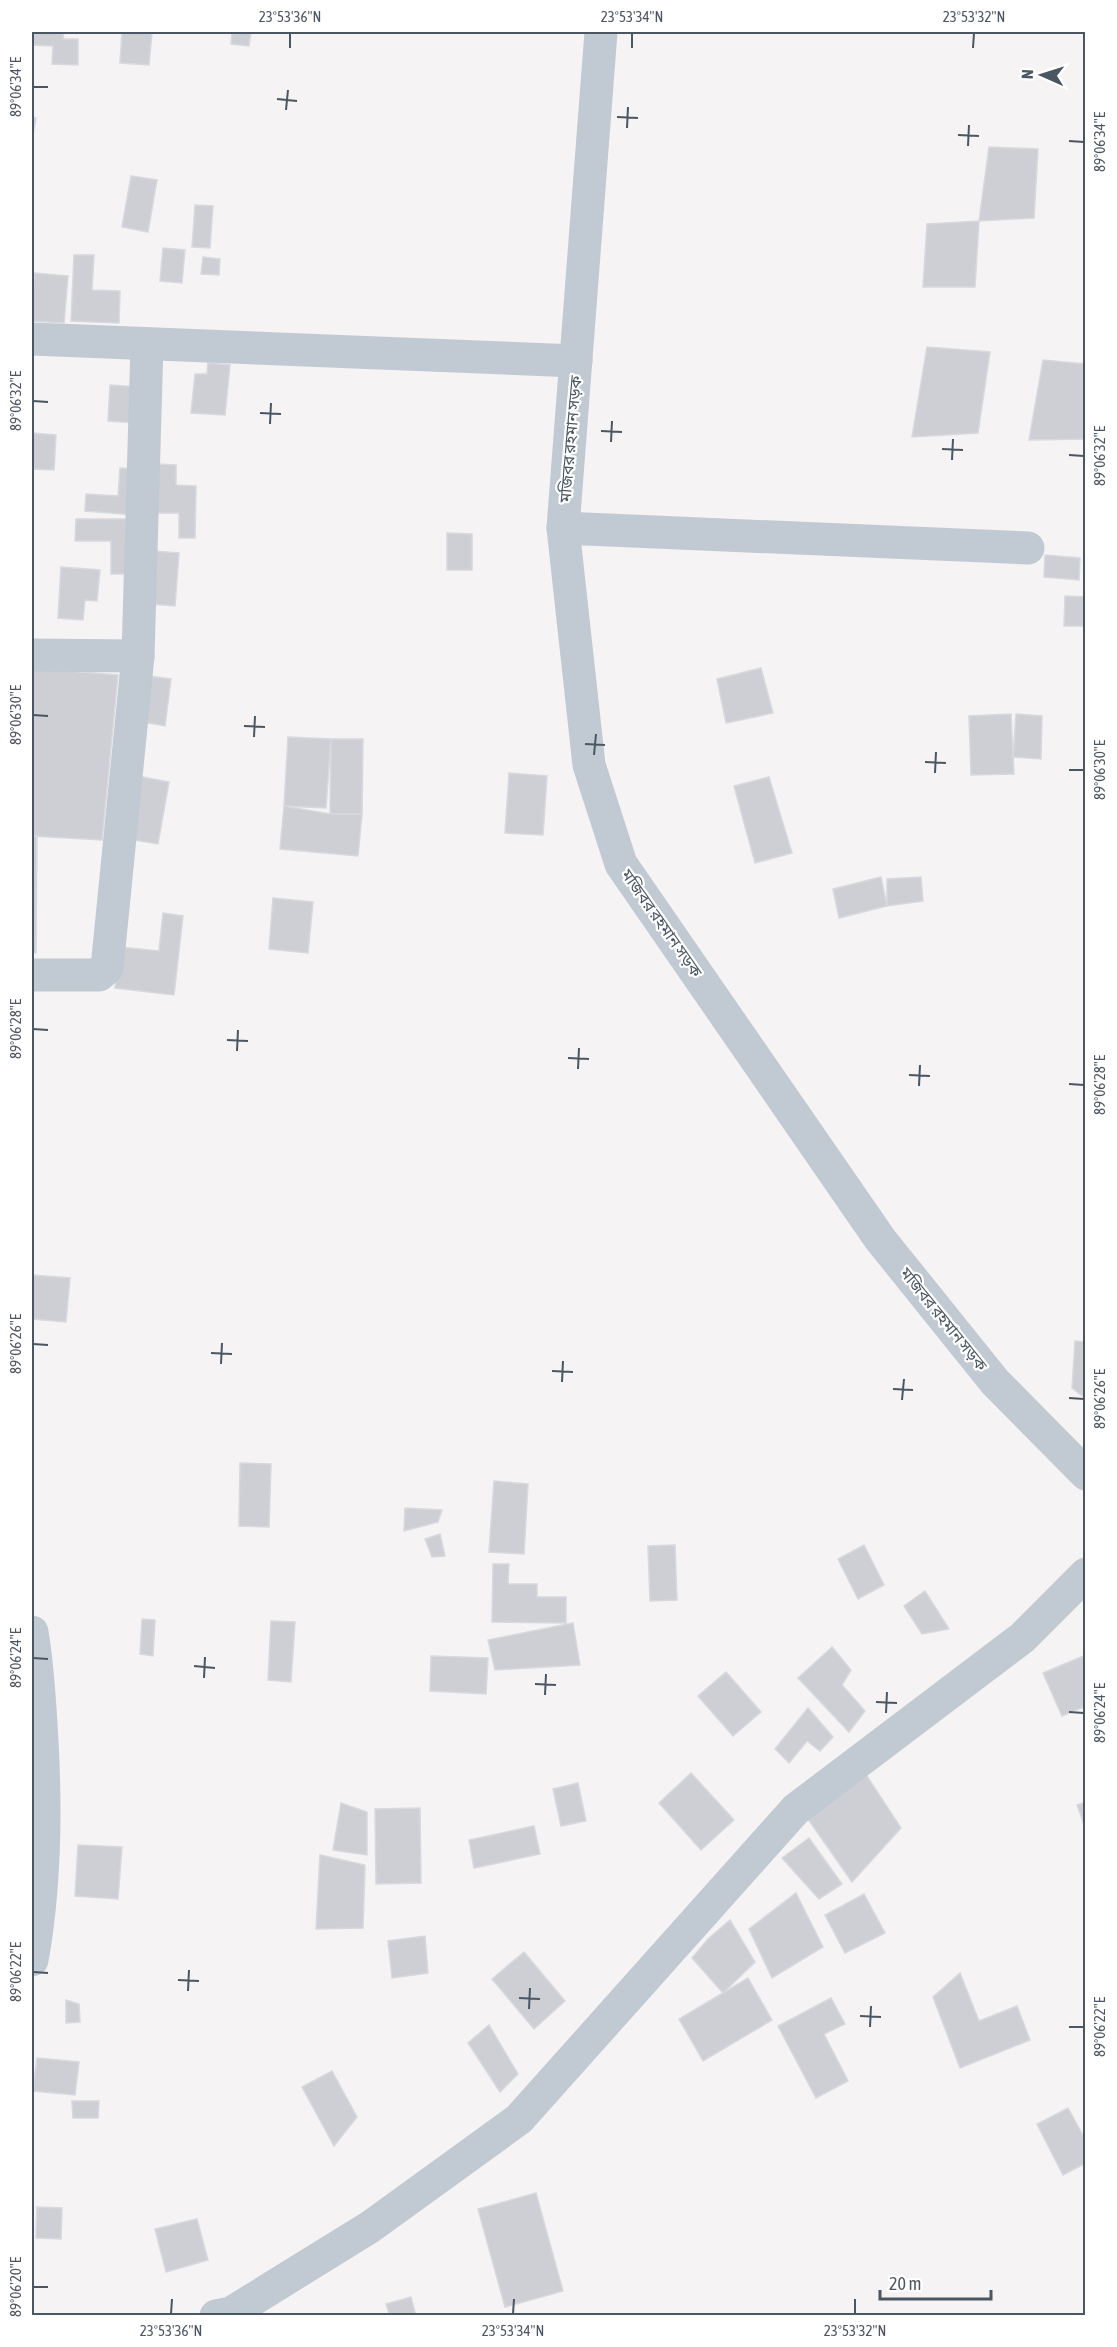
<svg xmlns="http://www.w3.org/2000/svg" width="1117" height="2347" font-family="'Asap Condensed','Noto Sans Bengali',sans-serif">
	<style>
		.building { fill: #cdcfd5; stroke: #d7d9de; stroke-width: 1.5 }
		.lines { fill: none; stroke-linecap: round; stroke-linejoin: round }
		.street { stroke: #c1cad2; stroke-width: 33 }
		.ticks { fill: none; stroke: #4a5661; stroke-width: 2 }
		.labels { text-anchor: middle; stroke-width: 4.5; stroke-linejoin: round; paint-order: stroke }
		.street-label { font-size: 16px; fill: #4a5661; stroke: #fff }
		.neatline { fill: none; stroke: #4a5661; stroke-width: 2 }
		.ticks-label { font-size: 15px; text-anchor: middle; fill: #4a5661 }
	</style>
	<rect width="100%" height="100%" fill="#f5f3f3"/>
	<!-- building -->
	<g class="building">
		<path d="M32 32H64L63 39H78V65L52 64 53 46 32 45Z"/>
		<path d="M122 32H152L149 65 120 63Z"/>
		<path d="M232 32H251L249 46 231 44Z"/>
		<path d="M32 117 36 118 32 140Z"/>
		<path d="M989 147 1038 149 1034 218 979 221Z"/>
		<path d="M131 176 157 180 148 232 122 227Z"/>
		<path d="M195 205 213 206 210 248 192 247Z"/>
		<path d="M979 221 975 287H923L927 224Z"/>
		<path d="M163 248 185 250 182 283 160 281Z"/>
		<path d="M74 255H94L92 290 120 291 119 323 71 321Z"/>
		<path d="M203 257 220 259 219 275 201 274Z"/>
		<path d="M34 273 68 276 64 323 32 321Z"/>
		<path d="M927 347 990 352 978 433 912 437Z"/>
		<path d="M1043 360 1085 364 1086 439 1029 440Z"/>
		<path d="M208 363 230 365 225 415 191 413 195 374H207Z"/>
		<path d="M110 385 139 387 137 423 108 421Z"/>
		<path d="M32 433 56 435 54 470 32 469Z"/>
		<path d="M157 464 176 465V485L196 486 195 538H179V513H155Z"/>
		<path d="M120 468 138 469 135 515 85 511 86 494 118 496Z"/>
		<path d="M76 519H136L135 574H111V541H75Z"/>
		<path d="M447 533 472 534V570H447Z"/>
		<path d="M154 551 179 553 175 606 151 604Z"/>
		<path d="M1045 555 1080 558 1079 580 1044 577Z"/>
		<path d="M61 567 100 570 97 601 85 600 83 620 58 618Z"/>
		<path d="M1065 596 1086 597V626H1064Z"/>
		<path d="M32 668 118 675 102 840 32 836Z"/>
		<path d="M761 668 773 713 726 723 717 679Z"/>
		<path d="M148 676 171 679 165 726 142 722Z"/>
		<path d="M1011 714 1014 774 971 775 969 716Z"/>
		<path d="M1016 714 1042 716 1041 759 1013 757Z"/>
		<path d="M288 737 331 739 326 808 284 806Z"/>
		<path d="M331 739H363L362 814H330Z"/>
		<path d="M509 773 547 776 543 835 505 833Z"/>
		<path d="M138 776 169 782 158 844 128 839Z"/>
		<path d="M769 777 792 853 755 863 734 786Z"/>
		<path d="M284 806 330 814H362L358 856 280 849Z"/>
		<path d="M32 836H37L36 953 32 952Z"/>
		<path d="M881 877 887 906 839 918 833 889Z"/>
		<path d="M921 877 923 901 887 906V879Z"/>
		<path d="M273 898 313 902 308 953 269 949Z"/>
		<path d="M163 913 183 916 174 995 115 988 120 947 159 951Z"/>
		<path d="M32 1275 70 1278 66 1322 32 1319Z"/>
		<path d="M1075 1341 1086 1342V1399L1072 1388Z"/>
		<path d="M240 1463 271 1464 269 1527 239 1526Z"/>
		<path d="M494 1481 528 1484 524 1554 489 1552Z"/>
		<path d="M405 1508 442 1510 438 1522 404 1531Z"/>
		<path d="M440 1534 445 1556 432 1557 425 1539Z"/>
		<path d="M675 1545 677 1600 650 1601 648 1546Z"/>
		<path d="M864 1545 884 1585 858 1599 838 1559Z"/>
		<path d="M493 1564H509L508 1584H537V1597H566V1623L492 1622Z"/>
		<path d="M925 1591 949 1629 922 1634 904 1606Z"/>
		<path d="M142 1619 155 1620 153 1656 140 1654Z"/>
		<path d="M271 1621 295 1622 291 1682 268 1680Z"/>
		<path d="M573 1623 580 1665 495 1670 488 1640Z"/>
		<path d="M832 1647 851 1670 842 1685 865 1711 849 1732 798 1678Z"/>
		<path d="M1086 1655V1706L1062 1716 1043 1673Z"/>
		<path d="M431 1656 488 1658 486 1694 430 1691Z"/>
		<path d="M726 1672 761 1712 733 1736 698 1696Z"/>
		<path d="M808 1708 833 1737 820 1751 807 1741 789 1763 775 1749Z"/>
		<path d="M863 1770 901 1828 852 1882 808 1819Z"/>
		<path d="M691 1773 734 1820 701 1850 659 1803Z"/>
		<path d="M578 1783 586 1821 561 1826 553 1789Z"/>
		<path d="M1086 1802V1830L1077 1805Z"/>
		<path d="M341 1803 367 1812V1855L333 1850Z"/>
		<path d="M420 1808 421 1883 376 1884 375 1809Z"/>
		<path d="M534 1826 540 1854 474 1868 469 1840Z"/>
		<path d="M809 1838 842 1884 819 1899 782 1858Z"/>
		<path d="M78 1845 122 1847 118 1899 75 1896Z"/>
		<path d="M320 1855 365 1865 363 1928 316 1929Z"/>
		<path d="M796 1893 823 1947 772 1978 749 1929Z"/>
		<path d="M864 1894 885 1933 845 1953 825 1915Z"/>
		<path d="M730 1920 755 1962 723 1993 692 1958 708 1939Z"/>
		<path d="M425 1936 428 1973 392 1978 388 1941Z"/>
		<path d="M524 1952 565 2001 534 2029 492 1979Z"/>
		<path d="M960 1973 979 2021 1017 2006 1030 2040 960 2068 933 1997Z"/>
		<path d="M748 1978 772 2020 703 2061 679 2019Z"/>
		<path d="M831 1998 845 2024 824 2034 848 2081 816 2098 778 2026Z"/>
		<path d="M66 2000 79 2004 80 2022 66 2023Z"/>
		<path d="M489 2025 518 2074 500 2092 468 2043Z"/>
		<path d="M37 2058 79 2062 75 2095 33 2091Z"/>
		<path d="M332 2071 357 2117 334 2146 302 2087Z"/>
		<path d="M72 2101H99L98 2118H73Z"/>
		<path d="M1068 2108 1086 2141V2163L1063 2175 1037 2124Z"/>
		<path d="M536 2193 563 2291 505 2307 478 2209Z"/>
		<path d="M37 2207 62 2208 61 2239 36 2238Z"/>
		<path d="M197 2219 208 2260 166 2272 155 2229Z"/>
		<path d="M411 2297 416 2316H390L386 2304Z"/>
	</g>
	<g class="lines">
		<!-- street -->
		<g class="street">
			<path d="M601 32 563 528 589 765 621 864 880 1239 995 1382 1086 1474"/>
			<path d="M32 339 576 361"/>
			<path d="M563 528 1028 548"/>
			<path d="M32 655 138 656"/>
			<path d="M32 975H99L107 968 138 656 147 344"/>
			<path d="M32 1632C38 1668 40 1704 42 1741 46 1814 45 1888 32 1960"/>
			<path d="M216 2316 231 2313 370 2227 519 2119 796 1809 1022 1638 1086 1574"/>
		</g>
	</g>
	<!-- ticks -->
	<path class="ticks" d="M290 48V33M632 48V33M973 48 974 33M33 87H48M277 99 297 101M286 110 288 90M617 117 638 118M627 128 628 107M958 135 979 136M1069 141 1084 142M968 146 969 125M33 401 48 402M260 413 281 414M270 424 271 403M601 431 622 432M611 442 612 421M942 449 963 450M1069 455 1084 456M952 460 953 439M33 715 48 716M244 726 265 727M254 737 255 716M585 744 605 745M594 755 596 734M925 762 946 763M1069 770H1084M935 773 936 752M33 1029 48 1030M227 1040 248 1041M237 1051 238 1030M568 1058 589 1059M578 1069 579 1048M909 1075 930 1076M1069 1084 1084 1085M919 1086 920 1065M33 1344 48 1345M211 1353 232 1354M221 1364 222 1343M552 1371 573 1372M562 1382 563 1361M893 1389 913 1390M1069 1398 1084 1399M902 1400 904 1379M33 1658 48 1659M194 1666 215 1668M204 1678 205 1657M535 1684 556 1685M545 1695 546 1674M876 1702 897 1703M1069 1712 1084 1713M886 1713 887 1692M33 1972 48 1973M178 1980 199 1981M188 1991 189 1970M519 1998 540 1999M529 2009 530 1988M860 2016 881 2017M870 2027 871 2006M1069 2027H1084M33 2287H48M171 2314 172 2299M513 2314 514 2299M855 2314V2299"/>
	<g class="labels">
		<!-- street labels -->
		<g class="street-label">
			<text transform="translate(570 439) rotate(-85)" y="6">মজিবর রহমান সড়ক</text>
			<text transform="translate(662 923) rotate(55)" y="6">মজিবর রহমান সড়ক</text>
			<text transform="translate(944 1319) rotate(51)" y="6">মজিবর রহমান সড়ক</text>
		</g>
	</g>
	<!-- border -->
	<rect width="1117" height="2347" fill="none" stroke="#ffffff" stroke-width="66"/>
	<!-- north arrow -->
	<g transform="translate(1042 75) rotate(273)" stroke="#ffffff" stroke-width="4.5" paint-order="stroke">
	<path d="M0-4.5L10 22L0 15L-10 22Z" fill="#4a5661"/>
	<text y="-9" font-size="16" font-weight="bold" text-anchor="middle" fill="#4a5661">N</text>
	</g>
	<!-- scale -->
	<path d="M880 2290v9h111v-9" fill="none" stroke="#4a5661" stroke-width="3"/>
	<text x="889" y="2290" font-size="18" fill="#4a5661" stroke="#ffffff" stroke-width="4.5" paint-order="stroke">20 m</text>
	<rect x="33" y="33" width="1051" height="2281" class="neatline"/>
	<g class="ticks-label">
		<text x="290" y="22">23°53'36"N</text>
		<text x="632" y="22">23°53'34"N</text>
		<text x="974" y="22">23°53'32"N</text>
		<text transform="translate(16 87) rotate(-90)" y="5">89°06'34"E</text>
		<text transform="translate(1100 142) rotate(-90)" y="5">89°06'34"E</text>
		<text transform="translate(16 401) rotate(-90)" y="5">89°06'32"E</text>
		<text transform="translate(1100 456) rotate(-90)" y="5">89°06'32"E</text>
		<text transform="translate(16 715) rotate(-90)" y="5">89°06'30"E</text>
		<text transform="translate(1100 770) rotate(-90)" y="5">89°06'30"E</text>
		<text transform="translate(16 1029) rotate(-90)" y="5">89°06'28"E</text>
		<text transform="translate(1100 1085) rotate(-90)" y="5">89°06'28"E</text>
		<text transform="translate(16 1344) rotate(-90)" y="5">89°06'26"E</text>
		<text transform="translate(1100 1399) rotate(-90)" y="5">89°06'26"E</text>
		<text transform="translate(16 1658) rotate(-90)" y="5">89°06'24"E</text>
		<text transform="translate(1100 1713) rotate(-90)" y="5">89°06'24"E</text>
		<text transform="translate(16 1972) rotate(-90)" y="5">89°06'22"E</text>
		<text transform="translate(1100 2027) rotate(-90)" y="5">89°06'22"E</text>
		<text transform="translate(16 2287) rotate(-90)" y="5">89°06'20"E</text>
		<text x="171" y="2336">23°53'36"N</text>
		<text x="513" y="2336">23°53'34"N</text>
		<text x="855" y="2336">23°53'32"N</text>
	</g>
</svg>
